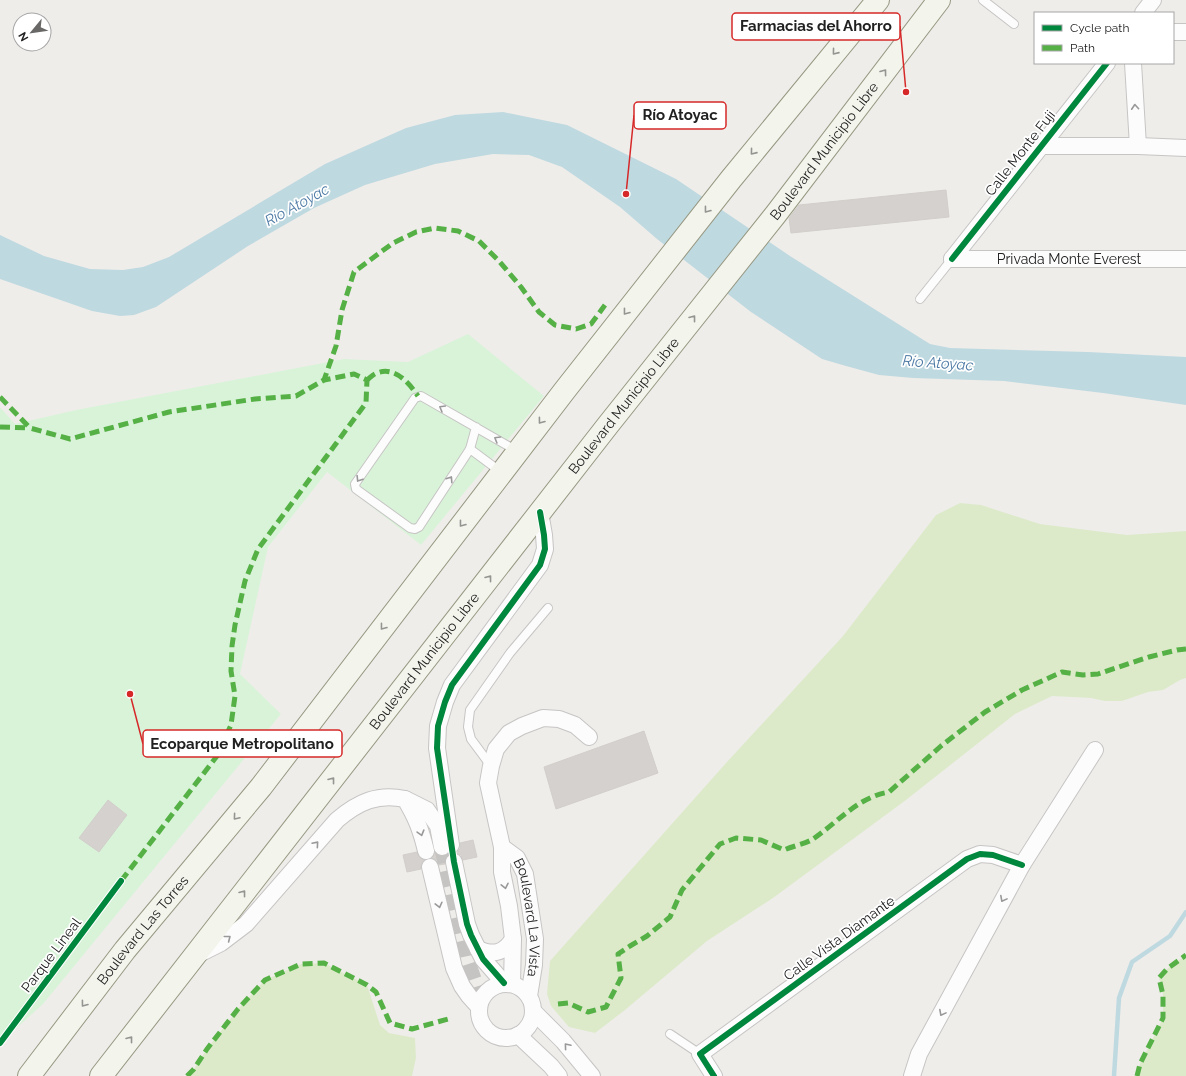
<svg xmlns="http://www.w3.org/2000/svg" width="1186" height="1076" font-family="Raleway,sans-serif">
	<style>
		.grass { fill: #dceaca }
		.park { fill: #d9f3d9 }
		.water { fill: #bfd9e0 }
		.lines { fill: none; stroke-linecap: round; stroke-linejoin: round }
		.stream { stroke: #bfd9e0; stroke-width: 4.5 }
		.building { fill: #d4d1ce; stroke: #d2cfcb }
		.street-tunnel { stroke: #c6c4c2; stroke-width: 16; stroke-dasharray: 16 8; stroke-linecap: butt }
		.lane-casing { stroke: #c6c5c4; stroke-width: 10 }
		.street-casing { stroke: #c6c5c4; stroke-width: 18 }
		.secondary-casing { stroke: #979882; stroke-width: 24 }
		.lane { stroke: #fdfcfc; stroke-width: 8 }
		.street { stroke: #fdfcfc; stroke-width: 16 }
		.secondary { stroke: #f3f4ec; stroke-width: 22 }
		.quiet { stroke: #55b145; stroke-width: 5; stroke-dasharray: 10 5; stroke-linecap: butt }
		.cycleway-casing { stroke: #fff; stroke-width: 8 }
		.cycleway { stroke: #00873e; stroke-width: 6 }
		.oneway { stroke: #949591 }
		.oneway2 { stroke: #9a9999 }
		.labels { text-anchor: middle; stroke-width: 3.5; stroke-linejoin: round; paint-order: stroke }
		.street-label { font-size: 14px; fill: #212121; stroke: #fff }
		.water-label { font-size: 15px; font-style: italic; fill: #4d7aa5; stroke: #fff }
		.leader { fill: none; stroke: #d62828; stroke-width: 1.5 }
		.callout-dot { fill: #d62828; stroke: #fff; stroke-width: 1.5 }
		.callout { fill: #fff; stroke: #d62828; stroke-width: 1.5 }
		.callout-label { font-size: 15px; text-anchor: middle; font-weight: bold; fill: #212121 }
	</style>
	<rect width="100%" height="100%" fill="#efedea"/>
	<!-- grass -->
	<g class="grass">
		<path d="M960 503 981 505 1040 524 1127 535 1186 531V678L1180 680 1163 690 1148 692 1122 701H1105L1091 698 1052 696 1015 714 906 800 773 898 707 941 625 1010 595 1033 569 1027 551 1006 547 994 550 961 726 763 843 636 936 515Z"/>
		<path d="M1186 955V1076H1137L1140 1064 1163 1018V995L1159 978 1167 969Z"/>
		<path d="M324 963 367 985 380 1025 389 1033 415 1038 416 1058 412 1076H187L194 1069 207 1049 238 1009 265 980 301 964Z"/>
	</g>
	<!-- park -->
	<path class="park" d="M468 334 544 396 421 545 327 472 268 547 240 674 281 714 43 1004 0 1043V407L15 424 76 410 344 359 408 362Z"/>
	<!-- water -->
	<path class="water" d="M503 112 567 125 676 179 790 256 930 344 950 348 1088 352 1186 357V405L1103 393 1004 381 913 378 879 375 846 366 822 359 751 312 657 239 620 207 562 167 529 155 493 154 435 164 365 185 314 208 248 246 156 307 134 315 120 316 92 311 0 279V235L44 256 90 269 123 270 143 267 169 257 325 164 406 128 455 115Z"/>
	<g class="lines">
		<!-- stream -->
		<path class="stream" d="M1114 1076 1119 998 1132 962 1170 936 1186 912"/>
	</g>
	<!-- building -->
	<g class="building">
		<path d="M946 190 949 217 791 233 789 218 799 205Z"/>
		<path d="M644 731 658 773 556 809 544 767Z"/>
		<path d="M108 800 127 815 99 852 79 838Z"/>
		<path d="M473 840 477 857 463 860 461 855 456 853 460 849V843Z"/>
		<path d="M417 852 419 857 424 860 421 864V869L407 872 403 855Z"/>
		<path d="M435 853 439 856H443L449 854 445 859V864L439 865 437 860 432 858Z"/>
	</g>
	<g class="lines">
		<!-- street-tunnel -->
		<path class="street-tunnel" d="M442 847 467 960 481 1001"/>
		<!-- lane casing -->
		<g class="lane-casing">
			<g id="lane">
				<path d="M983 0 1014 24"/>
				<path d="M920 299 952 259"/>
				<path d="M476 427 470 449 419 527 415 529 410 528 356 489 355 484 415 398 421 396 517 451"/>
				<path d="M470 449 501 472"/>
				<path d="M491 766 471 739 468 727 470 710 510 653 548 608"/>
				<path d="M670 1034 700 1054"/>
			</g>
		</g>
		<!-- street casing -->
		<g class="street-casing">
			<g id="street">
				<path d="M1143 13 1153 0"/>
				<path d="M1173 32H1186"/>
				<path d="M1133 63 1138 146"/>
				<path d="M1040 146H1138L1186 148"/>
				<path d="M952 259 1107 63"/>
				<path id="s1" d="M952 259H1186"/>
				<path d="M405 799 427 810 438 826 442 847"/>
				<path d="M451 845 437 748 438 726 445 702 452 685 540 565 545 549 544 535 540 512"/>
				<path id="s2" d="M502 847 517 858 525 874 535 939 534 965 529 996"/>
				<path d="M454 862 467 924 471 935 483 959 504 983"/>
				<path d="M430 867 454 968 462 986 469 996 478 1006"/>
				<path d="M478 949C494 956 504 953 513 939"/>
				<path d="M197 955 221 943 246 924 337 820C358 802 378 793 405 799 416 817 421 830 426 851"/>
				<circle cx="506" cy="1011" r="27"/>
				<path d="M512 984 513 939 509 906 502 872V847L488 783 491 766 496 749 509 733 522 726 543 718 559 719 575 725 589 737"/>
				<path d="M533 1011 563 1041 592 1076"/>
				<path d="M518 1035 551 1066 559 1076"/>
				<path d="M714 1076 700 1054 967 859 980 854 993 855 1022 865"/>
				<path d="M912 1076 919 1054 1022 865 1095 750"/>
			</g>
		</g>
		<!-- secondary casing -->
		<g class="secondary-casing">
			<g id="secondary">
				<path id="s3" d="M29 1076 125 950 261 787 565 390 731 179 878 0"/>
				<path id="s4" d="M101 1076 608 425 776 214 939 0"/>
			</g>
		</g>
		<!-- lane -->
		<use href="#lane" class="lane"/>
		<!-- street -->
		<use href="#street" class="street"/>
		<!-- secondary -->
		<use href="#secondary" class="secondary"/>
		<!-- quiet -->
		<g class="quiet">
			<path d="M367 380C370 378 373 374 377 373 395 366 409 383 418 396"/>
			<path d="M0 397 30 428 70 439 169 412 255 399 296 396 324 380 336 346 342 310 354 272 393 243 416 232 435 228 458 231 479 241 499 261 521 287 539 312 555 325 576 329 591 324 605 305"/>
			<path d="M0 427 30 428"/>
			<path d="M121 881 217 756 231 725 235 696 231 671 232 646 235 625 245 581 258 549 366 403 367 380 354 374 324 380"/>
			<path d="M558 1004 568 1003 588 1012 606 1007 621 978 618 954 630 946 647 936 670 917 682 890 720 844 736 838 761 840 784 850C793 846 805 844 813 839 838 822 858 797 889 792L941 746 985 712 1022 690 1062 672 1083 675 1098 674 1149 657 1177 650 1186 649"/>
			<path d="M187 1076 194 1069 207 1049 238 1009 265 980 301 964 324 963 367 985 376 992 390 1023 412 1029 448 1019"/>
			<path d="M1137 1076 1140 1064 1163 1018V995L1159 978 1167 969 1186 955"/>
		</g>
		<!-- cycleway casing -->
		<g class="cycleway-casing">
			<g id="cycleway">
				<path d="M952 259 1107 63"/>
				<path d="M504 983 483 959 471 935 467 924 454 862 437 748 438 726 445 702 452 685 540 565 545 549 544 535 540 512"/>
				<path d="M0 1043 121 881"/>
				<path d="M714 1076 700 1054 967 859 980 854 993 855 1022 865"/>
			</g>
		</g>
		<!-- cycleway -->
		<use href="#cycleway" class="cycleway"/>
	</g>
	<!-- one-way arrows -->
	<defs><path id="oneway-chevron" d="M-2-3.5L2.5 0L-2 3.5" fill="none" stroke-width="1.6" stroke-linecap="round" stroke-linejoin="round"/></defs>
	<g class="oneway">
		<use href="#oneway-chevron" transform="translate(835 52) rotate(129)"/>
		<use href="#oneway-chevron" transform="translate(884 72) rotate(-53)"/>
		<use href="#oneway-chevron" transform="translate(753 152) rotate(129)"/>
		<use href="#oneway-chevron" transform="translate(707 210) rotate(128)"/>
		<use href="#oneway-chevron" transform="translate(626 312) rotate(128)"/>
		<use href="#oneway-chevron" transform="translate(693 318) rotate(-52)"/>
		<use href="#oneway-chevron" transform="translate(541 421) rotate(127)"/>
		<use href="#oneway-chevron" transform="translate(462 524) rotate(128)"/>
		<use href="#oneway-chevron" transform="translate(489 578) rotate(-52)"/>
		<use href="#oneway-chevron" transform="translate(383 627) rotate(128)"/>
		<use href="#oneway-chevron" transform="translate(332 780) rotate(-52)"/>
		<use href="#oneway-chevron" transform="translate(236 817) rotate(130)"/>
		<use href="#oneway-chevron" transform="translate(243 893) rotate(-52)"/>
		<use href="#oneway-chevron" transform="translate(84 1004) rotate(127)"/>
		<use href="#oneway-chevron" transform="translate(130 1039) rotate(-52)"/>
	</g>
	<g class="oneway2">
		<use href="#oneway-chevron" transform="translate(1135 107) rotate(-94)"/>
		<use href="#oneway-chevron" transform="translate(442 408) rotate(-150)"/>
		<use href="#oneway-chevron" transform="translate(497 439) rotate(-149)"/>
		<use href="#oneway-chevron" transform="translate(359 479) rotate(122)"/>
		<use href="#oneway-chevron" transform="translate(450 479) rotate(-57)"/>
		<use href="#oneway-chevron" transform="translate(421 833) rotate(74)"/>
		<use href="#oneway-chevron" transform="translate(316 844) rotate(-49)"/>
		<use href="#oneway-chevron" transform="translate(505 886) rotate(78)"/>
		<use href="#oneway-chevron" transform="translate(1003 899) rotate(118)"/>
		<use href="#oneway-chevron" transform="translate(439 905) rotate(76)"/>
		<use href="#oneway-chevron" transform="translate(228 938) rotate(-38)"/>
		<use href="#oneway-chevron" transform="translate(942 1013) rotate(118)"/>
		<use href="#oneway-chevron" transform="translate(567 1046) rotate(-130)"/>
	</g>
	<g class="labels">
		<!-- street labels -->
		<g class="street-label">
			<text dy="5" stroke="none"><textPath href="#s4" startOffset="1174">Boulevard Municipio Libre</textPath></text>
			<text transform="translate(1020 153) rotate(-52)" y="5">Calle Monte Fuji</text>
			<text dy="5" stroke="none"><textPath href="#s1" startOffset="117">Privada Monte Everest</textPath></text>
			<text dy="5" stroke="none"><textPath href="#s4" startOffset="850">Boulevard Municipio Libre</textPath></text>
			<text dy="5" stroke="none"><textPath href="#s4" startOffset="526">Boulevard Municipio Libre</textPath></text>
			<text dy="5" stroke="none"><textPath href="#s2" startOffset="80">Boulevard La Vista</textPath></text>
			<text dy="5" stroke="none"><textPath href="#s3" startOffset="185">Boulevard Las Torres</textPath></text>
			<text transform="translate(839 938) rotate(-36)" y="5">Calle Vista Diamante</text>
			<text transform="translate(51 955) rotate(-53)" y="5">Parque Lineal</text>
		</g>
		<!-- water labels -->
		<g class="water-label">
			<text transform="translate(297 205) rotate(-29)" y="5">Río Atoyac</text>
			<text transform="translate(938 363) rotate(4)" y="5">Río Atoyac</text>
		</g>
	</g>
	<!-- callouts -->
	<path class="leader" d="M906 92L900 26M626 194L634 115M130 694L143 744"/>
	<g class="callout-dot">
		<circle cx="906" cy="92" r="4"/>
		<circle cx="626" cy="194" r="4"/>
		<circle cx="130" cy="694" r="4"/>
	</g>
	<g class="callout">
		<rect x="732" y="13" width="168" height="27" rx="4"/>
		<rect x="634" y="102" width="92" height="27" rx="4"/>
		<rect x="143" y="730" width="199" height="27" rx="4"/>
	</g>
	<g class="callout-label">
		<text x="816" y="31">Farmacias del Ahorro</text>
		<text x="680" y="120">Río Atoyac</text>
		<text x="242" y="749">Ecoparque Metropolitano</text>
	</g>
	<!-- legend -->
	<rect x="1034" y="12" width="140" height="52" fill="#ffffff" stroke="#a6a6a6"/>
	<rect x="1042" y="25" width="20" height="6" fill="#00873e" stroke="#a6a6a6"/>
	<text x="1070" y="32" font-size="12" fill="#212121">Cycle path</text>
	<rect x="1042" y="45" width="20" height="6" fill="#55b145" stroke="#a6a6a6"/>
	<text x="1070" y="52" font-size="12" fill="#212121">Path</text>
	<!-- north arrow -->
	<g transform="translate(32 32) rotate(241)"><circle r="19" fill="#ffffff" stroke="#a6a6a6"/>
	<path d="M0-3L7 15L0 10L-7 15Z" fill="#696867"/>
	<text y="-6" font-size="11" font-weight="bold" text-anchor="middle" fill="#212121">N</text>
	</g>
</svg>
